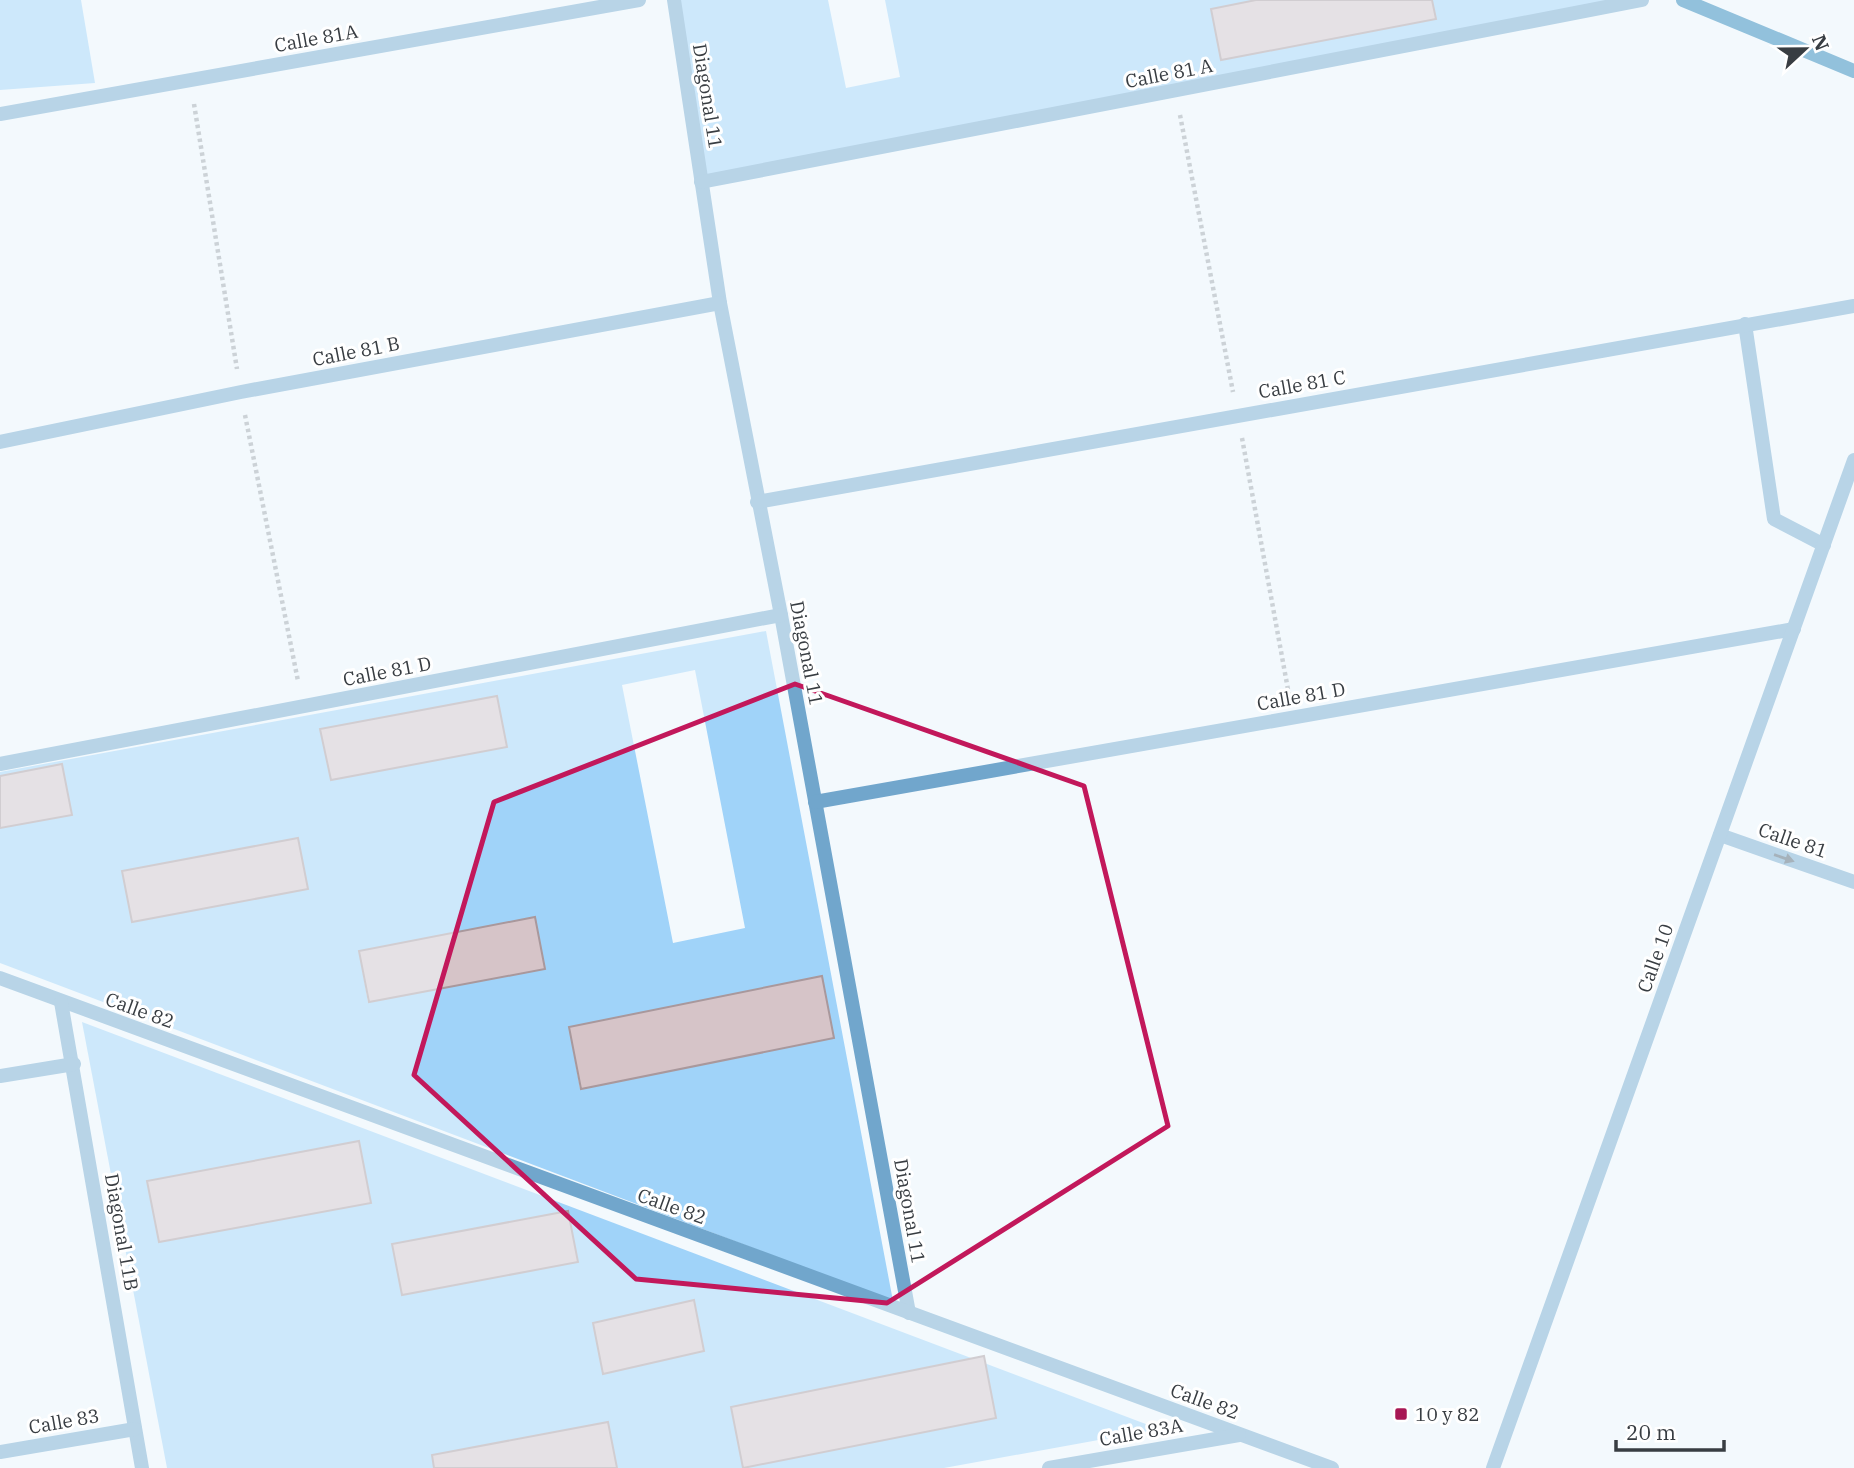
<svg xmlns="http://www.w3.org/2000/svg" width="1854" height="1468" font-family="'IBM Plex Serif',serif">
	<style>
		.green { fill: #a0d3f9; fill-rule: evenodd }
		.building { fill: #d6c4c8; stroke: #a9989c; stroke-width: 2 }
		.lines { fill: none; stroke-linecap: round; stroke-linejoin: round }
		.path { stroke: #9ea3a8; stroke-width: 4.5; stroke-dasharray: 3.5 3.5; stroke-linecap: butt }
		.lane { stroke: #71a6cc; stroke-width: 14 }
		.street { stroke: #71a6cc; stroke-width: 14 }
		.secondary { stroke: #1d7cb3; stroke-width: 14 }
		.oneway { fill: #495c6b }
		.marked { fill: none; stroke: #c2185b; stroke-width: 5; stroke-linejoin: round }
		.poi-dot { fill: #a71754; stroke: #fff; stroke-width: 2.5 }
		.labels { text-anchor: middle; stroke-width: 6; stroke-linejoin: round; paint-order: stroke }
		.street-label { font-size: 19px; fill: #383d42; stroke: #fff }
		.poi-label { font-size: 19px; fill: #383d42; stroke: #fff; text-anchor: start }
	</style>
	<rect width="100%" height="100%" fill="#f3f9fd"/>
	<!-- green -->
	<g class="green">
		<path d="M0 0H81L95 83 0 90Z"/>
		<path d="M674 0H828L846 88 900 77 885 0H1256L1211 9 1221 60 1435 19 1432 0H1642L701 182Z"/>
		<path d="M766 631 893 1301 0 963V828L72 815 62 764 0 776V772ZM695 670 745 928 673 943 622 685ZM497 696 506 747 331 780 321 729ZM298 838 307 889 132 922 123 871ZM534 918 545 969 368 1002 359 951ZM822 976 833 1038 580 1088 569 1027Z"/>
		<path d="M82 1022 1159 1429 944 1468H167Z"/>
	</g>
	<!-- building -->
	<g class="building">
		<path d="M1256 0H1432L1436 19 1221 60 1211 9Z"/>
		<path d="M497 696 507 747 331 780 320 729Z"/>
		<path d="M62 764 72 815 0 828V776Z"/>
		<path d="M298 838 308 889 132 922 122 871Z"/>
		<path d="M535 917 545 969 369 1002 359 951Z"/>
		<path d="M822 976 834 1038 581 1089 569 1027Z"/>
		<path d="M359 1141 371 1203 159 1242 147 1181Z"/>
		<path d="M568 1211 578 1262 402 1295 392 1244Z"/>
		<path d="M694 1300 704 1351 603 1374 593 1323Z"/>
		<path d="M984 1356 996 1418 743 1468 731 1407Z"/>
		<path d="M608 1422 617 1468H434L432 1455Z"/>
	</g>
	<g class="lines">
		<!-- path -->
		<g class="path">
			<path d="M194 104 237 369"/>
			<path d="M1180 115 1233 392"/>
			<path d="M245 415 298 681"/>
			<path d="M1242 438 1289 695"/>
		</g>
		<!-- lane -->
		<path class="lane" d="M1745 324 1774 519 1824 545"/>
		<!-- street -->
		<g class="street">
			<path d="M674 0 720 303 781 615 909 1313"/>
			<path d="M0 114 639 0"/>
			<path d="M701 182 1642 0"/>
			<path d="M0 442 241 392 720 303"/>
			<path d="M757 502 1854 306"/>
			<path d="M0 764 781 615"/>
			<path d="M815 802 1794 629"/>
			<path d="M1720 835 1854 882"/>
			<path d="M0 978 1332 1468"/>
			<path d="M61 1002 142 1468"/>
			<path d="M0 1076 74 1064"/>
			<path d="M0 1452 135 1429"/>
			<path d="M1049 1468 1239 1435"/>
			<path d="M1493 1468 1854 460"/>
		</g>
		<!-- secondary -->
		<path class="secondary" d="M1683 0 1854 71"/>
	</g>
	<!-- one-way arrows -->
	<defs><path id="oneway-solid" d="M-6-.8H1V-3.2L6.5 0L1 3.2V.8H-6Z" transform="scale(1.75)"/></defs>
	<use class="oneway" href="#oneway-solid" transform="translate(1784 858) rotate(19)"/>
	<!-- marked area -->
	<path d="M0 0H1854V1468H0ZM795 684 1084 786 1168 1126 887 1303 636 1279 414 1075 494 802Z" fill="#f3f9fd" fill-opacity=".55" fill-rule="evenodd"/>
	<path class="marked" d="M795 684 1084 786 1168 1126 887 1303 636 1279 414 1075 494 802Z"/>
	<!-- markers -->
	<rect class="poi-dot" x="1394" y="1407" width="14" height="14" rx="3.5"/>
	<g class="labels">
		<!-- street labels -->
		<g class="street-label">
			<text transform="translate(316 38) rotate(-10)" y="7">Calle 81A</text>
			<text transform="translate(1169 73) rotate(-11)" y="7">Calle 81 A</text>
			<text transform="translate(708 96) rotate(81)" y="7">Diagonal 11</text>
			<text transform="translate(356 351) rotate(-11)" y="7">Calle 81 B</text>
			<text transform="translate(1302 384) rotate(-10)" y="7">Calle 81 C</text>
			<text transform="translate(807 653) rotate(79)" y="7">Diagonal 11</text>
			<text transform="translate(387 671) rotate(-11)" y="7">Calle 81 D</text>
			<text transform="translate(1301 696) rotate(-10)" y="7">Calle 81 D</text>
			<text transform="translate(1793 840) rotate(19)" y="7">Calle 81</text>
			<text transform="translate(1655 958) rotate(-70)" y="7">Calle 10</text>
			<text transform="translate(140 1010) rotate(20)" y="7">Calle 82</text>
			<text transform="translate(672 1206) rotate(20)" y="7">Calle 82</text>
			<text transform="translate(910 1211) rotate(80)" y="7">Diagonal 11</text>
			<text transform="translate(122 1232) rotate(80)" y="7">Diagonal 11B</text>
			<text transform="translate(1205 1401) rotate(20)" y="7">Calle 82</text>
			<text transform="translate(64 1421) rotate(-10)" y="7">Calle 83</text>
			<text transform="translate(1141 1432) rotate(-10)" y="7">Calle 83A</text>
		</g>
		<!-- poi labels -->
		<g class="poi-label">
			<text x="1415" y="1421">10 y 82</text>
		</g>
	</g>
	<!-- north arrow -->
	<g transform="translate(1805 49) rotate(68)" stroke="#ffffff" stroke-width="5" paint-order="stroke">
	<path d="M0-5L12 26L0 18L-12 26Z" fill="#383d42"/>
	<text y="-10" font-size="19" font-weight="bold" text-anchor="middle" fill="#383d42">N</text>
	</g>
	<!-- scale -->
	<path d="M1616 1440v10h108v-10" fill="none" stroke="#383d42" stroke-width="3.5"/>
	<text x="1626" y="1440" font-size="21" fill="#383d42" stroke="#ffffff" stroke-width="5" paint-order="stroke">20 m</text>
</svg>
